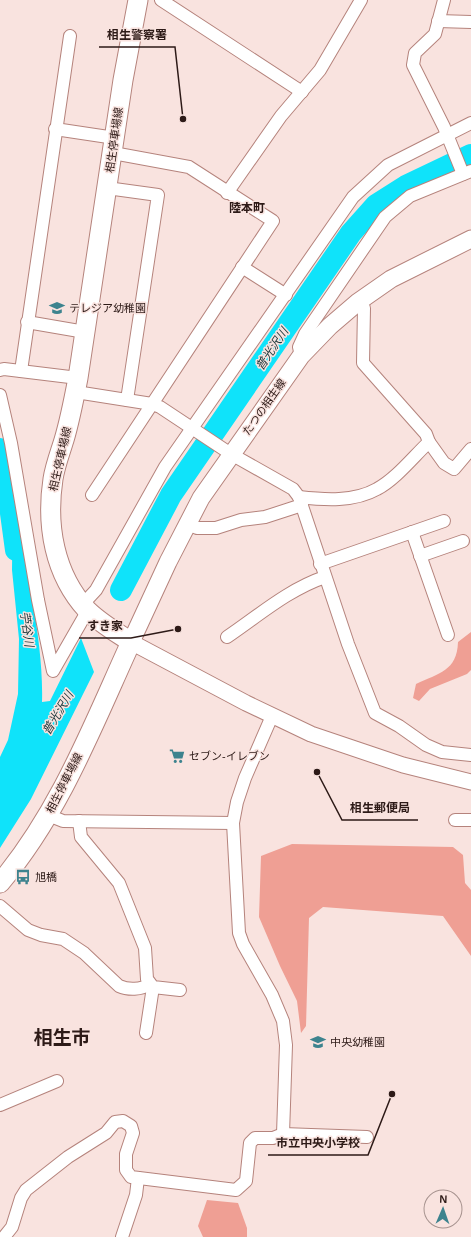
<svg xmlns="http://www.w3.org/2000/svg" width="471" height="1237" font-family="Arial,'Noto Sans JP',sans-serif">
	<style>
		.green { fill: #ef9f94 }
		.water { fill: #0fe3fa }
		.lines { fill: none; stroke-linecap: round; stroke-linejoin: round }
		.river { stroke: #0fe3fa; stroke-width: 22 }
		.minor-casing { stroke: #b5837c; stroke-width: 14 }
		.tertiary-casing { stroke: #b5837c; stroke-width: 17 }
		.secondary-casing { stroke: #b5837c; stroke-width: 19 }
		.primary-casing { stroke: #b5837c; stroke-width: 21 }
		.minor { stroke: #fff; stroke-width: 12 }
		.tertiary { stroke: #fff; stroke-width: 15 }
		.secondary { stroke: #fff; stroke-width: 17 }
		.primary { stroke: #fff; stroke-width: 19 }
		.labels { text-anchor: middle; stroke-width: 3; stroke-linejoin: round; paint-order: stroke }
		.street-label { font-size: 11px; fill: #2d1a17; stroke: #f9e3df }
		.poi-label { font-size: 11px; fill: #2d1a17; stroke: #f9e3df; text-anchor: start }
		.neighbourhood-label { font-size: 12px; font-weight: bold; fill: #2d1a17; stroke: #f9e3df }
		.water-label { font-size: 12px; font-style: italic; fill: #1c383c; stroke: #f9e3df }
		.town-label { font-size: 19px; font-weight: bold; fill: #2d1a17; stroke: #f9e3df }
		.leader { fill: none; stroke: #2d1a17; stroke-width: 1.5 }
		.callout-dot { fill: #2d1a17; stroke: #f9e3df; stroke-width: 1.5 }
		.callout-label { font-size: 12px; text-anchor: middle; font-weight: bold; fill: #2d1a17; stroke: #f9e3df; stroke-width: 3; stroke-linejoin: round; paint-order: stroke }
	</style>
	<rect width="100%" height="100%" fill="#f9e3df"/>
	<!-- green -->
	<g class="green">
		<path d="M471 632V670L467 674 430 689 419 701 413 698 416 684C439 673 457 671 458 642Z"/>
		<path d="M292 844 453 847 463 855 465 883 471 890V956L443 916 323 907 309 918 306 1026 301 1033 297 1001 280 966 259 917 261 856Z"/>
		<path d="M207 1200 238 1203 247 1228V1237H203L198 1226Z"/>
	</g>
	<!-- water -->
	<path class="water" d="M13 493C21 529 27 565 33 602 38 635 43 668 42 702L50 701 81 638 94 672 31 799 0 848V757L8 740 18 694 19 639 12 570Z"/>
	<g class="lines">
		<!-- river -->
		<g class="river">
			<path d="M0 449 5 469 16 550"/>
			<path d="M121 590 171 495 351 233 376 205 406 186 471 155"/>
		</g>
		<!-- minor casing -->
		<g class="minor-casing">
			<g id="minor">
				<path d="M161 0 302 92"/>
				<path d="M444 0 435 34 415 53 413 65 444 127 463 174"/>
				<path d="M438 21 471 22"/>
				<path d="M55 129 115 138"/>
				<path d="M107 188 158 195 127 400"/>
				<path d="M227 193 281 116 320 70 361 0"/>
				<path d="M242 267 286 295"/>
				<path d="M27 322 85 332"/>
				<path d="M301 356 299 347 305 334 385 217 410 196 471 171"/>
				<path d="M0 370 4 369 78 378"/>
				<path d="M21 371 70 36"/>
				<path d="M76 392 152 404 160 407 231 454 293 489 299 497 348 644 375 713 399 726 426 745 442 752 471 755"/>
				<path d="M0 395 11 443 38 600 53 671 88 610"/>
				<path d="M429 442 444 463 454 469 471 449"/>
				<path d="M92 495 273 221 189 167 113 153"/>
				<path d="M299 497C325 500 354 502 377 489 396 479 414 456 429 442L426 434 363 363 364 308 358 302"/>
				<path d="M187 524 197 528H216L241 520 265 517 302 505"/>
				<path d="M412 532 448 635"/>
				<path d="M420 556 463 541"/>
				<path d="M320 564 444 521"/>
				<path d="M83 604 96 590 165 467 353 197 388 165 471 123"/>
				<path d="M227 637C258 616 289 589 325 577"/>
				<path d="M272 716 245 778 237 802 233 823 239 933 243 944 272 995 283 1021 286 1045 283 1134"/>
				<path d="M48 815 63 821 233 823"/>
				<path d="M455 820H471"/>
				<path d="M79 821 81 837 119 883 145 948 147 979 153 987 180 990"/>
				<path d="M0 906 28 930 41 935 63 939 84 953 119 986C128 990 141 990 150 984"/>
				<path d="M146 1033 153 987"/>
				<path d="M0 1105 57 1081"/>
				<path d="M4 1237 12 1227 21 1198 26 1190 68 1157 106 1133 115 1122 123 1121 131 1126 133 1133 126 1154V1170L131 1177 236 1190 246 1181 250 1143 255 1138H273L283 1134 367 1137"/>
				<path d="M122 1237 136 1195 138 1178"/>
			</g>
		</g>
		<!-- tertiary casing -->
		<g class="tertiary-casing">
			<path id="tertiary" d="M131 642 246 703 311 734 403 765 471 782"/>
		</g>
		<!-- secondary casing -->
		<g class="secondary-casing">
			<path id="secondary" d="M131 642 168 562 201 498 301 356 330 326 358 302 391 279 471 239"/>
		</g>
		<!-- primary casing -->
		<g class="primary-casing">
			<path id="primary" d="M0 883C60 812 93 725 131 642 116 632 100 623 87 610 54 574 46 525 53 479 55 466 60 453 64 440 70 420 74 399 78 378L123 80 138 0"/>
		</g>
		<!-- minor -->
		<use href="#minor" class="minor"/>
		<!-- tertiary -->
		<use href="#tertiary" class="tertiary"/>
		<!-- secondary -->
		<use href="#secondary" class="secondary"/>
		<!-- primary -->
		<use href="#primary" class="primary"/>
	</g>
	<!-- icons -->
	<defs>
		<g id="school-bare" transform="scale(1.2)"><path d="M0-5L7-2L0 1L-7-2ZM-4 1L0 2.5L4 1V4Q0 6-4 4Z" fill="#3d838e" stroke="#f9e3df" stroke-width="2.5" paint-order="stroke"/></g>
		<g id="supermarket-bare" transform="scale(1.2)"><path d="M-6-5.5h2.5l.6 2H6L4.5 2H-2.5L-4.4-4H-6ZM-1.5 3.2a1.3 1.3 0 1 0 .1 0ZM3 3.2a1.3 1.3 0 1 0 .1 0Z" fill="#3d838e" stroke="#f9e3df" stroke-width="2.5" paint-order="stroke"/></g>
		<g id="bus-bare" transform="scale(1.2)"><path d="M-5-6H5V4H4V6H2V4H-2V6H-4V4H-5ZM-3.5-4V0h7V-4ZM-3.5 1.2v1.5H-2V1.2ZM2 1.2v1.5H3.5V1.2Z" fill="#3d838e" stroke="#f9e3df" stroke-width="2.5" paint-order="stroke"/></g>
	</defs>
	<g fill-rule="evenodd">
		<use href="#school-bare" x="57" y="308"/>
		<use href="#supermarket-bare" x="177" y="756"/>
		<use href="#bus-bare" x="23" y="877"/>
		<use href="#school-bare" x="318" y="1042"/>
	</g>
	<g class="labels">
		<!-- street labels -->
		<g class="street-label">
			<text transform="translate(114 140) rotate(-82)" y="4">相生停車場線</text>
			<text transform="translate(264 407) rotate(-55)" y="4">たつの相生線</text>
			<text transform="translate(60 459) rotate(-77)" y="4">相生停車場線</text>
			<text transform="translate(64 783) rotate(-63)" y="4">相生停車場線</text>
		</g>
		<!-- poi labels -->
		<g class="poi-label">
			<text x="69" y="312">テレジア幼稚園</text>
			<text x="189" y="760">セブン-イレブン</text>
			<text x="35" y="881">旭橋</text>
			<text x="330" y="1046">中央幼稚園</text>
		</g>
		<!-- neighbourhood labels -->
		<g class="neighbourhood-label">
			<text x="247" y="212">陸本町</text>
		</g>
		<!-- water labels -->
		<g class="water-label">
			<text transform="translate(272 349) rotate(-56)" y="4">普光沢川</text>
			<text transform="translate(27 629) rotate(82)" y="4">苧谷川</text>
			<text transform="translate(58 713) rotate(-59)" y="4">普光沢川</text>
		</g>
		<!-- town labels -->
		<g class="town-label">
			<text x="62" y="1044">相生市</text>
		</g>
	</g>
	<!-- callouts -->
	<path class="leader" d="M183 119L175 47H99M178 629L131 638H79M317 772L342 820H418M392 1094L368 1155H268"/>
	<g class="callout-dot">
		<circle cx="183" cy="119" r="4"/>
		<circle cx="178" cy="629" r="4"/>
		<circle cx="317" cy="772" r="4"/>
		<circle cx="392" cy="1094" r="4"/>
	</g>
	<g class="callout-label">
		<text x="137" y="39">相生警察署</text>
		<text x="105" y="630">すき家</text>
		<text x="380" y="812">相生郵便局</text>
		<text x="318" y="1147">市立中央小学校</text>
	</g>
	<!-- north arrow -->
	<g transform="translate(443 1209) rotate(2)"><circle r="19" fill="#f9e3df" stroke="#a7938f"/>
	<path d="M0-3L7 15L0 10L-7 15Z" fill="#3d838e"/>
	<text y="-6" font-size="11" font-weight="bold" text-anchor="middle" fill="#2d1a17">N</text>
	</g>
</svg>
